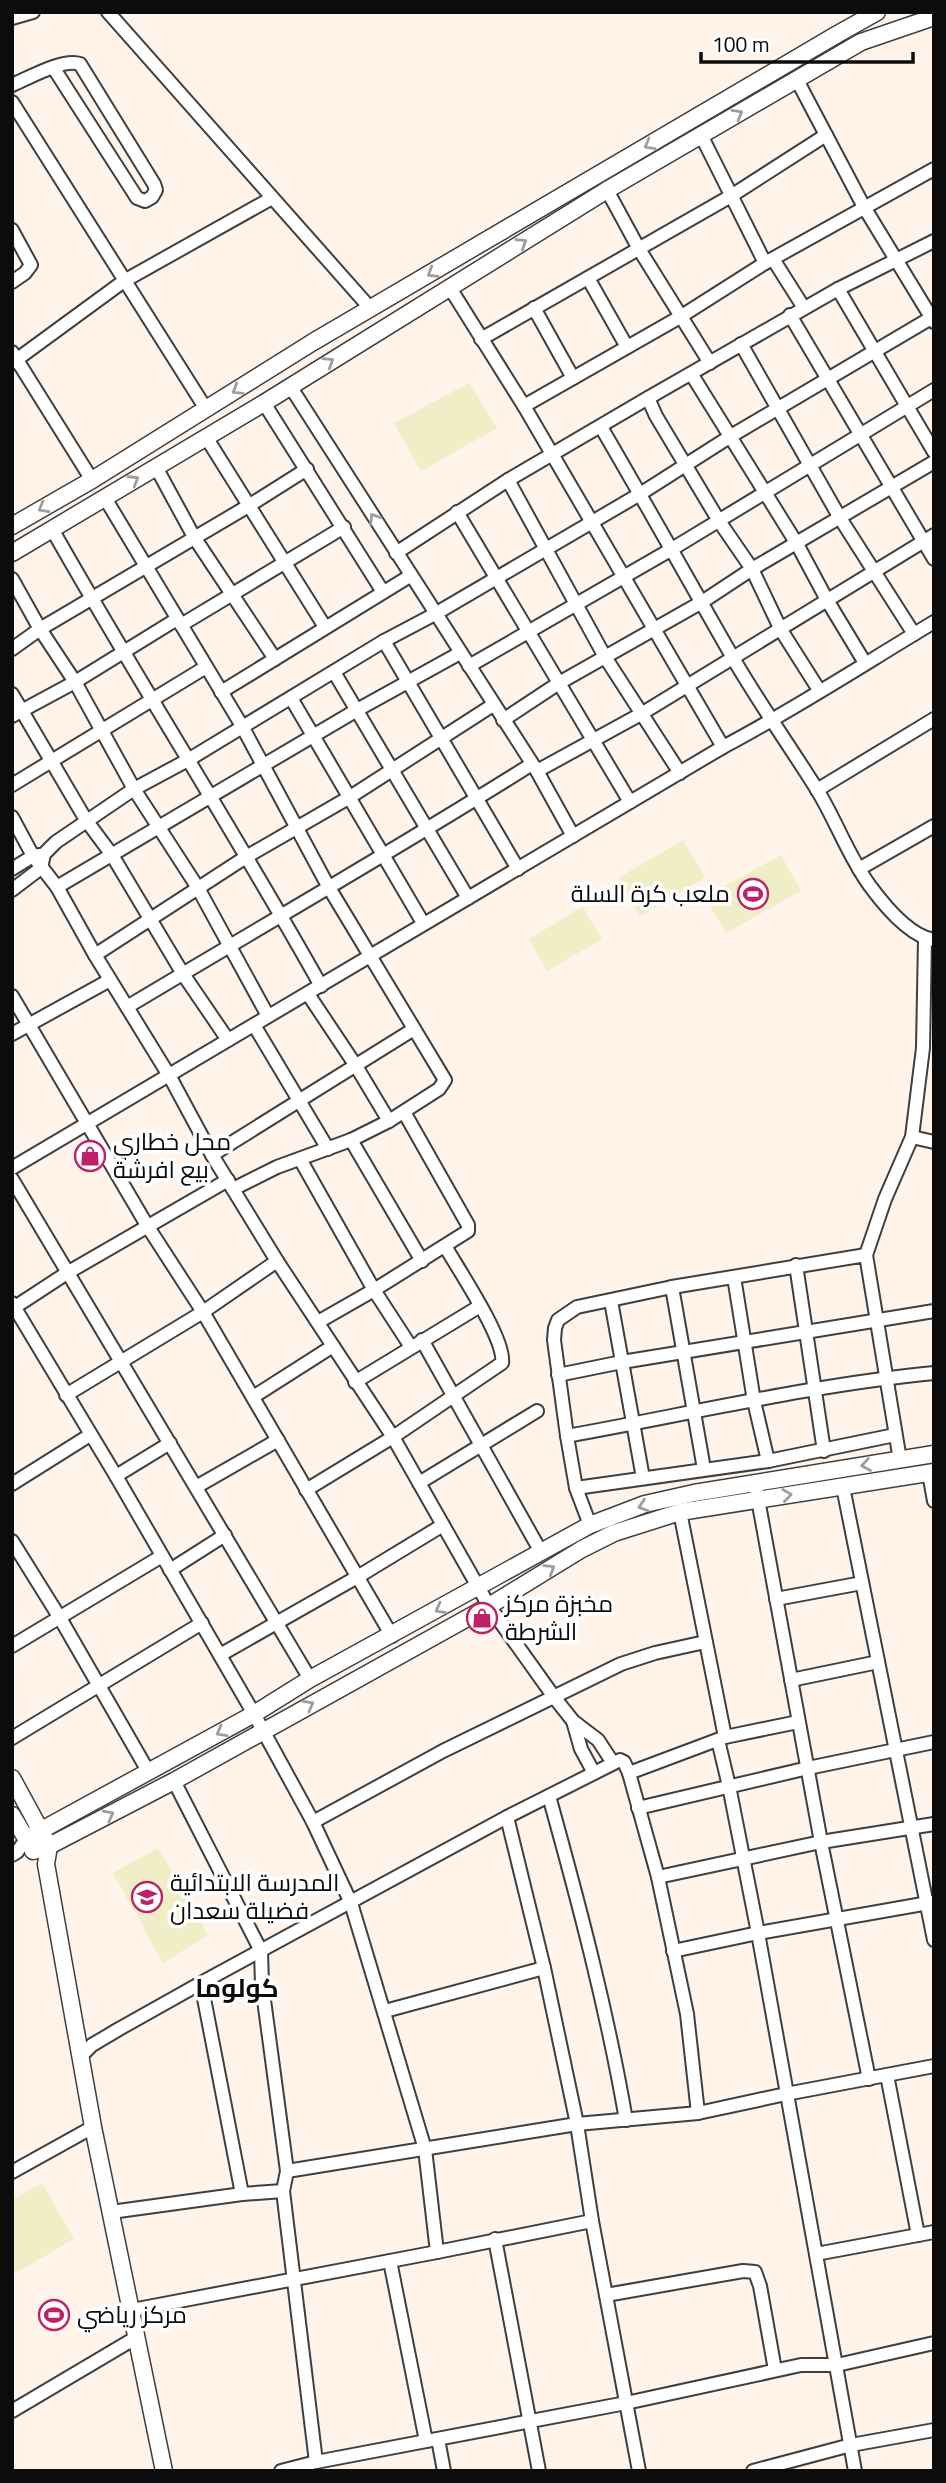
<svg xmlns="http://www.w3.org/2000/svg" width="946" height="2483" font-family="Georgia,Cairo,serif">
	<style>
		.pitch { fill: #f0eec6 }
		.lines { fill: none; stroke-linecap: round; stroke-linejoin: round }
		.minor-casing { stroke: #3f3f3f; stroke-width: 16 }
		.tertiary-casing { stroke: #3f3f3f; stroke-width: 19 }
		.minor { stroke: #fff; stroke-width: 12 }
		.tertiary { stroke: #fff; stroke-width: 16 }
		.oneway { stroke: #9e9e9e }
		.labels { text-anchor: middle; stroke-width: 7; stroke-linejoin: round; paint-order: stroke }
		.poi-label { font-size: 24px; fill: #0c0c0c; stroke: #fff; text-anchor: start }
		.neighbourhood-label { font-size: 26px; font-weight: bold; fill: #0c0c0c; stroke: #fff }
	</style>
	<rect width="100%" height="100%" fill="#fff3ea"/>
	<!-- pitch -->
	<g class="pitch">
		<path d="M469 383 497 428 421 471 394 423Z"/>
		<path d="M683 840 705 878 640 916 618 878Z"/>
		<path d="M781 855 801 891 726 933 705 897Z"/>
		<path d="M583 907 602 939 547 971 529 939Z"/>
		<path d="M158 1848 208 1935 163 1963 113 1873Z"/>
		<path d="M42 2183 74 2239 12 2275V2200Z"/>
	</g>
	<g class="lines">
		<!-- minor casing -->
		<g class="minor-casing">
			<g id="minor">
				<path d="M108 12 371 309"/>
				<path d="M12 18 33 12"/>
				<path d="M797 80 864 207 934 322"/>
				<path d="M12 85C29 78 63 58 80 64L154 184 156 190 152 197 145 201 137 198 53 67"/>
				<path d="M12 102 206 409"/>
				<path d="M701 135 765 263"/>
				<path d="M607 190 639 249 710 363"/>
				<path d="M12 230 31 265 25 273 12 282"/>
				<path d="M773 259 804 308"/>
				<path d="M588 278 627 347"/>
				<path d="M450 288 524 406 723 747"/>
				<path d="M838 289 934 452"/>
				<path d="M534 308 573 378"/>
				<path d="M790 315 934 559"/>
				<path d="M481 339 731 196 826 135"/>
				<path d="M741 344 840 518 914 634"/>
				<path d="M12 352 92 480"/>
				<path d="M12 363 124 281 272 198"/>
				<path d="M692 375 797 544 827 600 865 663"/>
				<path d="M290 386 537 771 573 836"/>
				<path d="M648 398 656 416 719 521 752 569 781 630 819 690"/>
				<path d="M264 403 383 592"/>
				<path d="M524 406 680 317 765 263 934 169"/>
				<path d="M601 427C646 504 689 581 733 658 759 703 789 745 816 788 836 820 848 856 870 886 884 905 909 936 934 940"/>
				<path d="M206 437 325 627"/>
				<path d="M156 467 194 537 275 659"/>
				<path d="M508 480 605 657 680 773"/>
				<path d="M105 498 242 726 328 886 445 1080 439 1089 389 1121 351 1140 277 1167 233 1189"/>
				<path d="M457 512 630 802"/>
				<path d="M52 529C139 683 235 832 321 986"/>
				<path d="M396 553 508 480 648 398 838 289 934 241"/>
				<path d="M12 579 40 629 75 682 134 789 198 888 268 1016"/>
				<path d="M181 625 344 527"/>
				<path d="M384 641 518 869"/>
				<path d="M12 649 40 629 250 505 307 469"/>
				<path d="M469 666 672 549 934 390"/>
				<path d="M334 672 468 898"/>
				<path d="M221 692 410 576"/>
				<path d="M12 694 86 820 112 855 183 974 228 1040"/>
				<path d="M291 698 423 923"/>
				<path d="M12 716 75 682 177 619"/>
				<path d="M503 720 559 683 702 602 752 569 934 462"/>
				<path d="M537 771 641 714 934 535"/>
				<path d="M12 785 206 667"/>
				<path d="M817 790 934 719"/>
				<path d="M12 817 33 856 57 887 95 955 170 1077 212 1155 277 1261 393 1437 489 1606 554 1697 573 1721 598 1740 613 1763"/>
				<path d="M12 869 33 856 40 855"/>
				<path d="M859 869 934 826"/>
				<path d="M57 887 357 710 460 653"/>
				<path d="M12 890 41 868 44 854 56 842 134 789 188 760 384 641 435 614 640 494 731 436 931 318"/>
				<path d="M95 955 246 857 350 797 493 705"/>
				<path d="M308 994 356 1066 389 1121"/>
				<path d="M12 996 148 1227 203 1312 392 1636"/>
				<path d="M127 1007C262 926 399 848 532 764"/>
				<path d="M254 1025 328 1149"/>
				<path d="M12 1034 110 980"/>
				<path d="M912 1137 934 1142"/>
				<path d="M351 1140 422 1261"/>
				<path d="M212 1155 414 1029"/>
				<path d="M300 1159 374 1290 411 1347"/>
				<path d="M12 1168 723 747C795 709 864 664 934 622"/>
				<path d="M12 1179 310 1679"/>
				<path d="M866 1255 885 1199 912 1137 923 1048 925 939"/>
				<path d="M796 1265 824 1451"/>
				<path d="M734 1277 754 1401 768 1461"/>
				<path d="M672 1287 704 1469"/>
				<path d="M611 1301 643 1478"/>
				<path d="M12 1303 116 1476 254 1714 313 1822 351 1903 425 2149 437 2252 592 2221"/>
				<path d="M15 1307 67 1273 228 1180"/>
				<path d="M318 1322 374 1290 468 1231V1225L404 1112"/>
				<path d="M422 1340 541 1552"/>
				<path d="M558 1375 622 1362 934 1311"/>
				<path d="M355 1382 480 1306"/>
				<path d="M66 1395 203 1312 277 1261"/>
				<path d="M253 1397 333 1346"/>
				<path d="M567 1436C689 1414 811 1385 934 1373"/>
				<path d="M929 1473 934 1501"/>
				<path d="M116 1476 170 1443"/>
				<path d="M419 1483 537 1411"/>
				<path d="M755 1483 821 1842 869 2079"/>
				<path d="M12 1484 90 1435"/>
				<path d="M196 1487 278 1440"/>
				<path d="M843 1487 934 1940"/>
				<path d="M576 1488 768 1461 895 1435"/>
				<path d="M306 1490 393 1437 502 1363C506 1340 458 1269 445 1246"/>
				<path d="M680 1512 725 1737"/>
				<path d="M590 1525 576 1488 567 1436 554 1340 555 1328 558 1320 577 1307 672 1287 866 1255 900 1460"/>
				<path d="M12 1541 60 1618 148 1771"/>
				<path d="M170 1570 225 1535"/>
				<path d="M776 1599 862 1583"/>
				<path d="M12 1646 162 1556"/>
				<path d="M220 1655 359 1576 443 1525"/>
				<path d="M791 1680 878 1662"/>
				<path d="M573 1721 581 1749 594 1773"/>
				<path d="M12 1738 202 1623"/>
				<path d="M718 1740 729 1786 758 1933 855 2471"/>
				<path d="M629 1773 725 1737 798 1722"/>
				<path d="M549 1796C579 1904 607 2010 626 2120"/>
				<path d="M638 1808 808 1768 934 1742"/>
				<path d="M507 1817 544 1968 577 2124 592 2221 639 2471"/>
				<path d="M313 1822 443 1751 621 1664 655 1653 705 1642"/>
				<path d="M12 1855 17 1852 27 1838"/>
				<path d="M658 1877 821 1842 934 1824"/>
				<path d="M673 1951 758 1933 934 1902"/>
				<path d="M201 1983 242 2194"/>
				<path d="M385 2011 544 1968"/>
				<path d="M80 2057 92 2045 119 2029 201 1983 507 1817 620 1760 624 1762 629 1773 658 1877 687 2014 698 2113"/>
				<path d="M887 2075 918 2235"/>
				<path d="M287 2171 577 2124 698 2113 786 2094 934 2066"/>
				<path d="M12 2172 93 2127"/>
				<path d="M283 2191 316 2462"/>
				<path d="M111 2212 242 2194 283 2191 287 2171 262 1985 261 1951 174 1781"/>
				<path d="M495 2239 539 2471"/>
				<path d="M816 2254 934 2232"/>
				<path d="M390 2261 426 2441"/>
				<path d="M606 2295 743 2271 755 2272 760 2286 775 2370"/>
				<path d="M132 2310 437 2252"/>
				<path d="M12 2411 137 2337"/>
				<path d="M438 2439 444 2471"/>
				<path d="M281 2471 316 2462 626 2403 801 2365H837L934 2343"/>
				<path d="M753 2471 851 2445 934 2430"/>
			</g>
		</g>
		<!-- tertiary casing -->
		<g class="tertiary-casing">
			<g id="tertiary">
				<path d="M12 526 92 480 313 342 836 35 877 12"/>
				<path d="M12 553 264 403 607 190 861 42 934 17"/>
				<path d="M12 1778 49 1846 46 1864 93 2127 164 2471"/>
				<path d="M12 1815 31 1847"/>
				<path d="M27 1838 254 1714 310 1679 590 1525 645 1504 694 1493 934 1454"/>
				<path d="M33 1851 49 1846 174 1781 489 1606 582 1549 614 1533 680 1512 934 1472"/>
			</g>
		</g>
		<!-- minor -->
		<use href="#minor" class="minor"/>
		<!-- tertiary -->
		<use href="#tertiary" class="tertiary"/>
	</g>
	<!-- one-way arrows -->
	<defs><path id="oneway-chevron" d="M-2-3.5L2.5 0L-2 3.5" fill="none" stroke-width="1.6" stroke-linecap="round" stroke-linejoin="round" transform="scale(1.75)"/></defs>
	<g class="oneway">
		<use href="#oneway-chevron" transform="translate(738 114) rotate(-30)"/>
		<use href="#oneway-chevron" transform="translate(649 145) rotate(150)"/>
		<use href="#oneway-chevron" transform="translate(522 243) rotate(-32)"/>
		<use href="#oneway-chevron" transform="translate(432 273) rotate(149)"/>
		<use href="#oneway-chevron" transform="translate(329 362) rotate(-32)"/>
		<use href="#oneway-chevron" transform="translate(237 390) rotate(148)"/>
		<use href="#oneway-chevron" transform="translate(134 480) rotate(-31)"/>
		<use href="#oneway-chevron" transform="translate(43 508) rotate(150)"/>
		<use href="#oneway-chevron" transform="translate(374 518) rotate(-123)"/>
		<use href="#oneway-chevron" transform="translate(866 1465) rotate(171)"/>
		<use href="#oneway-chevron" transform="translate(787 1495) rotate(-8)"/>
		<use href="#oneway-chevron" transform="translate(643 1506) rotate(162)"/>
		<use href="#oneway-chevron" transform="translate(550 1569) rotate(-32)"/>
		<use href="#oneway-chevron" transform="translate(440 1609) rotate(151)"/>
		<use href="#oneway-chevron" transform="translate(309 1705) rotate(-29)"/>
		<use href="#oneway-chevron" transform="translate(221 1732) rotate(151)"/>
		<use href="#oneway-chevron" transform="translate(109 1815) rotate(-28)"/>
	</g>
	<!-- icons -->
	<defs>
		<g id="stadium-ring" transform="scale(1.575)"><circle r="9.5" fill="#fff" stroke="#bd2269" stroke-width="1.5"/><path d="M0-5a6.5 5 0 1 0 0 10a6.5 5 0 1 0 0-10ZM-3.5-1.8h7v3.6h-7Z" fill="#bd2269"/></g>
		<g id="shop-ring" transform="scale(1.575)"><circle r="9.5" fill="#fff" stroke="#bd2269" stroke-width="1.5"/><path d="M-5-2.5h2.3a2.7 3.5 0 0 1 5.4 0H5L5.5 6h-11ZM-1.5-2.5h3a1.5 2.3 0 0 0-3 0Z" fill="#bd2269"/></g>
		<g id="school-ring" transform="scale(1.575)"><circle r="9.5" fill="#fff" stroke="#bd2269" stroke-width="1.5"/><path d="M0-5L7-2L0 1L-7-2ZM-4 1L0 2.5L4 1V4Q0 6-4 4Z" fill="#bd2269"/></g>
	</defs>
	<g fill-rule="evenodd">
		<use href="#stadium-ring" x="753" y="894"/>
		<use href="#shop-ring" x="90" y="1156"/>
		<use href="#shop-ring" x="482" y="1618"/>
		<use href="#school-ring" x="147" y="1897"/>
		<use href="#stadium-ring" x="54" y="2315"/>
	</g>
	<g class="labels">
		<!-- poi labels -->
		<g class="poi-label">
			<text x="730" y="902" text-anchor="end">ملعب كرة السلة</text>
			<text x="113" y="1150">محل خطاري<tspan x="113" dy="28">بيع افرشة</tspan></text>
			<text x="505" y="1612">مخبزة مركز<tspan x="505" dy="28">الشرطة</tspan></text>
			<text x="170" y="1891">المدرسة الابتدائية<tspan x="170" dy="28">فضيلة سعدان</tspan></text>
			<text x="77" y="2323">مركز رياضي</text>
		</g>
		<!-- neighbourhood labels -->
		<g class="neighbourhood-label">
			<text x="237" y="1997">كولوما</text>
		</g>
	</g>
	<!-- border -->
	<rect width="946" height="2483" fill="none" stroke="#0c0c0c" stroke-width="28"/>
	<!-- scale -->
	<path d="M701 52v10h212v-10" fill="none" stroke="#0c0c0c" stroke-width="3.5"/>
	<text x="712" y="52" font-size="21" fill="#0c0c0c" stroke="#ffffff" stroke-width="5" paint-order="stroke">100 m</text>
</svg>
